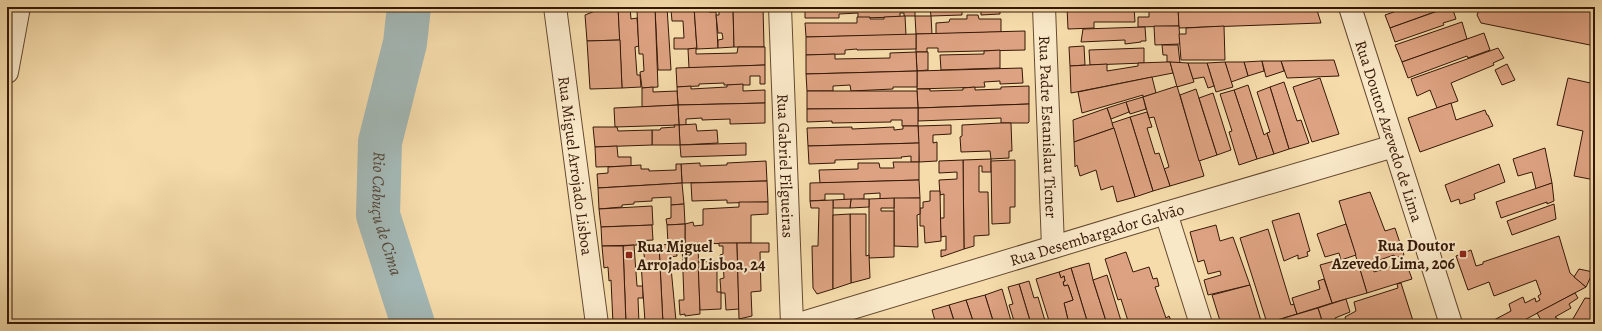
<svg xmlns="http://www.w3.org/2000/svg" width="1602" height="331" font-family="Alegreya,serif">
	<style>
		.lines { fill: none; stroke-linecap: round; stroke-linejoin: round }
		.river { stroke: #a3b8b6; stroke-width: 44 }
		.building { fill: #dda281; stroke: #351807 }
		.street-casing { stroke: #654930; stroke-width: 24 }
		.street { stroke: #f9e8c8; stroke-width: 22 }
		.poi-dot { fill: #8f2418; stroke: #f9e8c8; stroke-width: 1.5 }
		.labels { text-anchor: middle; stroke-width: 4; stroke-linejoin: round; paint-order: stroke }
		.street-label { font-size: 16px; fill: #351807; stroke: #f9e8c8 }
		.poi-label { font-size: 16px; font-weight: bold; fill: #351807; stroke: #f9e8c8; text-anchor: end }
		.water-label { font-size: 17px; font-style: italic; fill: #56483c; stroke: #f9e8c8 }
	</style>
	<rect width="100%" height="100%" fill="#f6dcab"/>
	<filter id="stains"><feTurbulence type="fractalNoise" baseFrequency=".005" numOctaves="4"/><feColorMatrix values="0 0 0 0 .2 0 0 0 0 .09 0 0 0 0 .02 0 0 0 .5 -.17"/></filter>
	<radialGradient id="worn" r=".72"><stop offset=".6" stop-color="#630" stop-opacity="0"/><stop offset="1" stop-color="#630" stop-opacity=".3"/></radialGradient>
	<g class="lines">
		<!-- river -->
		<path class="river" id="s1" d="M409 7 405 43 380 142 378 215 413 324"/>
	</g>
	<!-- building -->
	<g class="building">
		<path d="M605 7H618L620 40 587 41 585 15Z"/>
		<path d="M618 7H630L631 19 637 18 639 46 635 47 637 75H640L641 87 622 88Z"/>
		<path d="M667 7 671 70H658L655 8Z"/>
		<path d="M682 7H694L697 49H674V38H684L683 21H672L671 10 682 8Z"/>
		<path d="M694 7H709V12H716L718 48 697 49Z"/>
		<path d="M719 7H733L734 47 718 48V40L723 39 722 33H718L716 15H719Z"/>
		<path d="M733 7H763L764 47H734Z"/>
		<path d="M805 7H915V16H904V13H900V17L858 18V13L839 14V18H805Z"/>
		<path d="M915 7H1000V14L981 15V10H962V15L931 16 930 9 915 10Z"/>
		<path d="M1067 7H1134L1135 22H1094V28L1068 29Z"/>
		<path d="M1149 7H1178L1179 26 1138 27V17H1149Z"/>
		<path d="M1178 7H1316L1321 23 1179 28Z"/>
		<path d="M1408 7H1439L1440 10 1390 28 1385 15Z"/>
		<path d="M1449 7H1452L1456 19 1443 23 1444 25 1395 42 1390 28Z"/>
		<path d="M1475 7H1595V46L1481 23 1477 15 1479 10 1475 9Z"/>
		<path d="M655 8 658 87 642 88 640 72 644 71 643 54H639L637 10Z"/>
		<path d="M967 15H978L979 19H1001V32L936 34V23L949 22 950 19H967Z"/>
		<path d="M905 16 906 35 806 37 805 23H857V17H870V19H884V17Z"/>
		<path d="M915 16H931L932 34H916Z"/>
		<path d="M1462 22 1467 39 1402 62 1395 45Z"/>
		<path d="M1154 26H1179L1180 44 1155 45Z"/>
		<path d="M1224 26 1225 60H1181L1179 34H1186V28Z"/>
		<path d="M1145 27 1146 41H1141V42L1125 44V40L1081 42 1083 29Z"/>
		<path d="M1025 31V50L938 52V48H927V52H916V34Z"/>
		<path d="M1484 33 1490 50 1468 58 1467 56 1408 78 1402 62Z"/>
		<path d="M916 34V49L857 50V49L845 50V54L806 55V37Z"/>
		<path d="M620 40 622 88 590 89 587 41Z"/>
		<path d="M1162 45H1178L1180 63 1167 62V55H1163Z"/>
		<path d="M1084 46 1085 65 1070 66 1069 47Z"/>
		<path d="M738 47H765V65L689 68 688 49 696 48V54L737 53Z"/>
		<path d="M1144 48V63L1090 65 1089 50Z"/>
		<path d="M1498 48 1504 58 1493 63 1494 65 1451 83 1458 101 1437 108 1430 90 1417 96 1411 79Z"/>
		<path d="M1000 50V68L941 70 940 55 984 54V51Z"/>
		<path d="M916 52H928V70L917 71Z"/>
		<path d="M916 52 917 71 806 74V55L835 54V59L890 58V53Z"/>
		<path d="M1334 60 1339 76 1287 78 1281 61Z"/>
		<path d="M1262 61 1264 71 1248 76 1244 62Z"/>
		<path d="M1262 61H1281L1284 71 1266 77Z"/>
		<path d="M1167 62H1170L1173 73 1071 93 1070 66 1107 64V71L1138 66V63Z"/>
		<path d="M1170 62 1188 63 1194 82 1177 87Z"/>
		<path d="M1225 62H1244L1248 76 1231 82Z"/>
		<path d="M1225 62 1233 87 1216 92 1207 63Z"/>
		<path d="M1188 63H1207L1214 86 1208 88 1204 77 1193 79Z"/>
		<path d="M1507 64 1515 80 1502 85 1495 70Z"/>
		<path d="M765 65V84H760V76H750V85H724V83L699 84V86L677 87 676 68Z"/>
		<path d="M1022 68 1023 83 1000 84V81L984 82 985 87 917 89V71Z"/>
		<path d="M917 71V87H893V89L851 91 850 85 833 86V91H807L806 74Z"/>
		<path d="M1152 77 1156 93 1143 97V95L1082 113 1078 92Z"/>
		<path d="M1320 78 1339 134 1312 142 1293 87Z"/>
		<path d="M1568 78 1595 84V180L1574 176 1583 131 1557 125Z"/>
		<path d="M1284 82 1297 121 1301 120 1309 143 1289 149 1270 87Z"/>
		<path d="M743 84V91L765 90V103L678 105 677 87 691 86V89L727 87V85Z"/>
		<path d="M1248 85 1264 135 1267 133 1274 154 1257 159 1234 90Z"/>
		<path d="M1029 86V104L918 108 917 89H930V91L963 90V88L975 87V90L1001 89V87Z"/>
		<path d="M1177 86 1204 176 1170 186 1164 169 1169 167 1154 117 1149 118 1143 97Z"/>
		<path d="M653 87V92L677 91 678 105 642 107V88Z"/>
		<path d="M1270 87 1289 149 1274 154 1267 133 1270 132 1257 92Z"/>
		<path d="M1196 89 1217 155 1199 161 1180 95Z"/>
		<path d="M1234 90 1257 159 1239 165 1229 132 1232 131 1220 94Z"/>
		<path d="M807 91H917L918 108 807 109Z"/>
		<path d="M1213 93 1231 150 1217 155 1199 98Z"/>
		<path d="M1143 97 1146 109 1130 114 1126 102Z"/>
		<path d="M1126 102 1129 112 1111 119 1107 108Z"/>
		<path d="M765 103V123L730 124V119L702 120V118L686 119V125H679L678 105Z"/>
		<path d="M1451 103 1456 120 1485 110 1487 115H1488L1493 126 1420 152 1408 118Z"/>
		<path d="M1029 104V122L1028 123H1001V118L918 121V108Z"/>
		<path d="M678 105 679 125 615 127 614 108Z"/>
		<path d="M918 108V126H902V120H891V122L832 123V121L807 122V109Z"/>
		<path d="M1107 108 1114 128 1074 142 1073 120Z"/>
		<path d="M1147 112 1152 127 1147 128 1155 154 1159 153 1170 186 1153 191 1130 117Z"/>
		<path d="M1130 117 1153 191 1135 197 1112 123Z"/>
		<path d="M1001 123H1011L1012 151H1009V158L991 159 990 151 961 152 960 137 962 136V125Z"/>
		<path d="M696 124 697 131 717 130 718 143 680 145 679 125Z"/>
		<path d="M674 125H679L680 145H652V130H660L661 128 675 127Z"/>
		<path d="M951 125V134L933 135V143L937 142V161L919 162 918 126Z"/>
		<path d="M903 126H918L919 143 808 146 807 128 852 127V129L894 127V130L903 129Z"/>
		<path d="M593 127H617L618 131 652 130V145L595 147Z"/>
		<path d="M1114 128 1135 197 1117 202 1113 186 1101 190 1096 170 1080 176 1077 165 1075 167 1074 142Z"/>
		<path d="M746 143V155L681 157 680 145Z"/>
		<path d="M919 143V162H911V156L901 157 902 158 835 160V163L809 164 808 146Z"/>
		<path d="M617 146 618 157H631V166L596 167 595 147Z"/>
		<path d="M1545 148 1552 183 1536 189 1532 172 1518 176 1513 159Z"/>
		<path d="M991 159V172H982V166H979V192H988L989 235 974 236V246L964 249 963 160Z"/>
		<path d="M963 160 964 249 941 257V250H946V236L941 237 940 218H944V194L940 195 939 180 957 179V172L939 173V161Z"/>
		<path d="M1015 160V207H1010V223L992 224 991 161Z"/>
		<path d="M766 161 767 181 682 183 681 164 700 163V166L727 165V163Z"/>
		<path d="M893 162H919V180L820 183 819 170 858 169V163H879L880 168H894Z"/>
		<path d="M676 164H681L682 183 598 188 597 174 608 173V167L641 165V169H649V171L676 170Z"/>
		<path d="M1499 164 1505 182 1474 194 1475 199 1460 204 1459 199 1451 202 1445 185Z"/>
		<path d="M919 180 920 198 880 199V193L864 194V199L844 200V194H825V200L810 201V183Z"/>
		<path d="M767 181 768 202 727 203V200L692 201 691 183Z"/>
		<path d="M682 183 684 204 671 205V197L652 198V201L634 202V204L622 205V207L599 209 598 188Z"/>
		<path d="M1552 183 1554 201 1547 204V202L1501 218 1496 202Z"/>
		<path d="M930 191H940L941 241 925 243 924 226H920V208H923V202L930 201Z"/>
		<path d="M1370 192 1385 231 1395 228 1404 255 1395 258 1394 255 1371 263 1374 272 1406 262 1412 279 1367 293 1339 201Z"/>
		<path d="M894 198H920V214L917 215 918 247 894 246Z"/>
		<path d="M894 198V208H881V211H894V257L869 258V199Z"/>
		<path d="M851 199H869V207L850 208Z"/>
		<path d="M851 199 850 208H833V200Z"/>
		<path d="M833 200V289L817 294 813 288 812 246H818L819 208H811L810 201Z"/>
		<path d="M739 202H768V214L751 215V243L685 244V224L693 222 694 226 703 225V209L739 207Z"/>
		<path d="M684 204 685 224 667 225 666 219 671 218V205Z"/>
		<path d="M1554 204 1556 219 1512 235 1507 221Z"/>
		<path d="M652 206 653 225 601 227 599 209Z"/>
		<path d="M1299 213 1310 251 1307 252 1308 256 1298 259V255L1284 261 1272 221Z"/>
		<path d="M850 214H866V256L869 255 870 278 851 283Z"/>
		<path d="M850 214 851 283 833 289V215Z"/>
		<path d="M685 224V244H668L667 225Z"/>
		<path d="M1346 224 1356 255 1341 260 1339 253 1325 257 1317 234Z"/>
		<path d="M652 225 653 240 636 241 637 245 602 246 601 227Z"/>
		<path d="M1216 225 1220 241 1233 237 1250 285 1208 295 1204 280 1221 275 1220 271 1208 274 1204 260 1198 262 1190 232Z"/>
		<path d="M1268 229 1291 305 1294 304 1297 314 1267 323 1240 238Z"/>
		<path d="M1559 236 1570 273 1586 287 1517 324H1490L1495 322 1494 320 1511 311 1509 304 1523 297 1525 303 1535 298 1536 302 1540 300 1538 296 1541 294 1536 280 1494 296 1489 282 1468 290 1456 256 1471 250 1476 266 1483 264V262Z"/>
		<path d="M698 243 700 314 685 316V314L680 315 679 300H684L682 244Z"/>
		<path d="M719 243H737L739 309 726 310 725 293H721L720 279 724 278 723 262 720 263V255L723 254V246H719Z"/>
		<path d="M737 243H769V252H760L761 291 751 292 752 316 739 319Z"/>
		<path d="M676 244 677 256 670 257 676 321H673V324H663L659 245Z"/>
		<path d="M634 245 637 286H643V298H638L639 324H626L623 246Z"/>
		<path d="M643 245H659L663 324H651L650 322H645L641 263H645Z"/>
		<path d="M602 246H623L626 324H613L611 280 609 281 608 267 604 268Z"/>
		<path d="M1126 252 1133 272 1149 267 1153 279 1157 278 1159 286 1155 287 1166 318 1169 316 1172 323 1129 324 1121 299 1118 300 1105 259Z"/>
		<path d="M1338 260 1340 267 1348 265 1349 269 1359 266 1367 293 1332 303 1320 265Z"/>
		<path d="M717 261V292H721V309L700 310 698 262Z"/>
		<path d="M1089 263 1093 280 1107 324H1088L1071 268Z"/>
		<path d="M1071 268 1088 324H1069L1064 303 1073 300 1068 285 1064 286 1063 282 1065 281 1064 276 1061 278 1059 272Z"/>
		<path d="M1579 269 1593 272 1586 287 1574 277Z"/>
		<path d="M1059 272 1061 278 1064 276 1065 281 1063 282 1064 286 1068 285 1073 300 1064 303 1069 324H1050L1036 279Z"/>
		<path d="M1107 275 1122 324H1107L1093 280Z"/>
		<path d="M1324 279 1332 303 1297 314 1292 298 1320 289 1318 281Z"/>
		<path d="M1029 281 1034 298 1038 297 1046 324H1031L1019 284Z"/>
		<path d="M1401 283 1414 324H1386L1385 322 1379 324H1347L1345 317 1356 311 1354 302 1398 288 1397 284Z"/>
		<path d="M1019 284 1031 324H1015L1009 305 1013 304 1008 287Z"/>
		<path d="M1250 285 1262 324H1221L1212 295Z"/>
		<path d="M1002 289 1012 324H994L985 295Z"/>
		<path d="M1575 293 1578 298 1569 304 1571 308 1555 317 1563 322 1562 324H1541L1542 322 1537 313Z"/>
		<path d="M985 295 994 324H974L966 300Z"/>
		<path d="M1585 298 1595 299V324H1570Z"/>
		<path d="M1346 299 1350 312 1335 318 1336 324H1323L1318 308Z"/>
		<path d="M966 300 974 324H955L949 305Z"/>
		<path d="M949 305 955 324H936L932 310Z"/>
		<path d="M1318 308 1323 324H1286L1284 318Z"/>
	</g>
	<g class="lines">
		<!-- street casing -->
		<g class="street-casing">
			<g id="street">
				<path id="s2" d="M555 7 597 324"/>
				<path id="s3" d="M780 7 792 324"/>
				<path id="s4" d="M1044 7 1053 247"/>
				<path id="s5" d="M1350 7 1451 324"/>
				<path d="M7 72 19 7"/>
				<path d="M1166 213 1201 324"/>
				<path id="s6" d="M799 324 1166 213 1394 146"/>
			</g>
		</g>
		<!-- street -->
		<use href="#street" class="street"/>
	</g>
	<!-- markers -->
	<g class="poi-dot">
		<rect x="1459" y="250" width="8" height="8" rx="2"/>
		<rect x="625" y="251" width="8" height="8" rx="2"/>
	</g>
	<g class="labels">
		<!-- street labels -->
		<g class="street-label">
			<text dy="6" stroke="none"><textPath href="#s4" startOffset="120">Rua Padre Estanislau Ticner</textPath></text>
			<text dy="6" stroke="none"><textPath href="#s5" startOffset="130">Rua Doutor Azevedo de Lima</textPath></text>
			<text dy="6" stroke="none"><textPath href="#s2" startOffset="160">Rua Miguel Arrojado Lisboa</textPath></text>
			<text dy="6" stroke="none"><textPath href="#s3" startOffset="159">Rua Gabriel Filgueiras</textPath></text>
			<text dy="6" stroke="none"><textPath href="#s6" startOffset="311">Rua Desembargador Galvão</textPath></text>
		</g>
		<!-- poi labels -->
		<g class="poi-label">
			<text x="1455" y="251">Rua Doutor<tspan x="1455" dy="18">Azevedo Lima, 206</tspan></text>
			<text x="637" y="252" text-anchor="start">Rua Miguel<tspan x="637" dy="18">Arrojado Lisboa, 24</tspan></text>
		</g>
		<!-- water labels -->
		<g class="water-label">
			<text dy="6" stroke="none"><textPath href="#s1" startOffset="211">Rio Cabuçu de Cima</textPath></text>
		</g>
	</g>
	<!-- margin -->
	<rect width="1602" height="331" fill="none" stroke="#f6dcab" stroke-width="24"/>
	<rect x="8" y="8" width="1586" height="315" fill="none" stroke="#351807" stroke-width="2"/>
	<rect x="12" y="12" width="1578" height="307" fill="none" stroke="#351807"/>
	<rect width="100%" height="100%" filter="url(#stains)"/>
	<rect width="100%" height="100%" fill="url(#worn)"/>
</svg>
